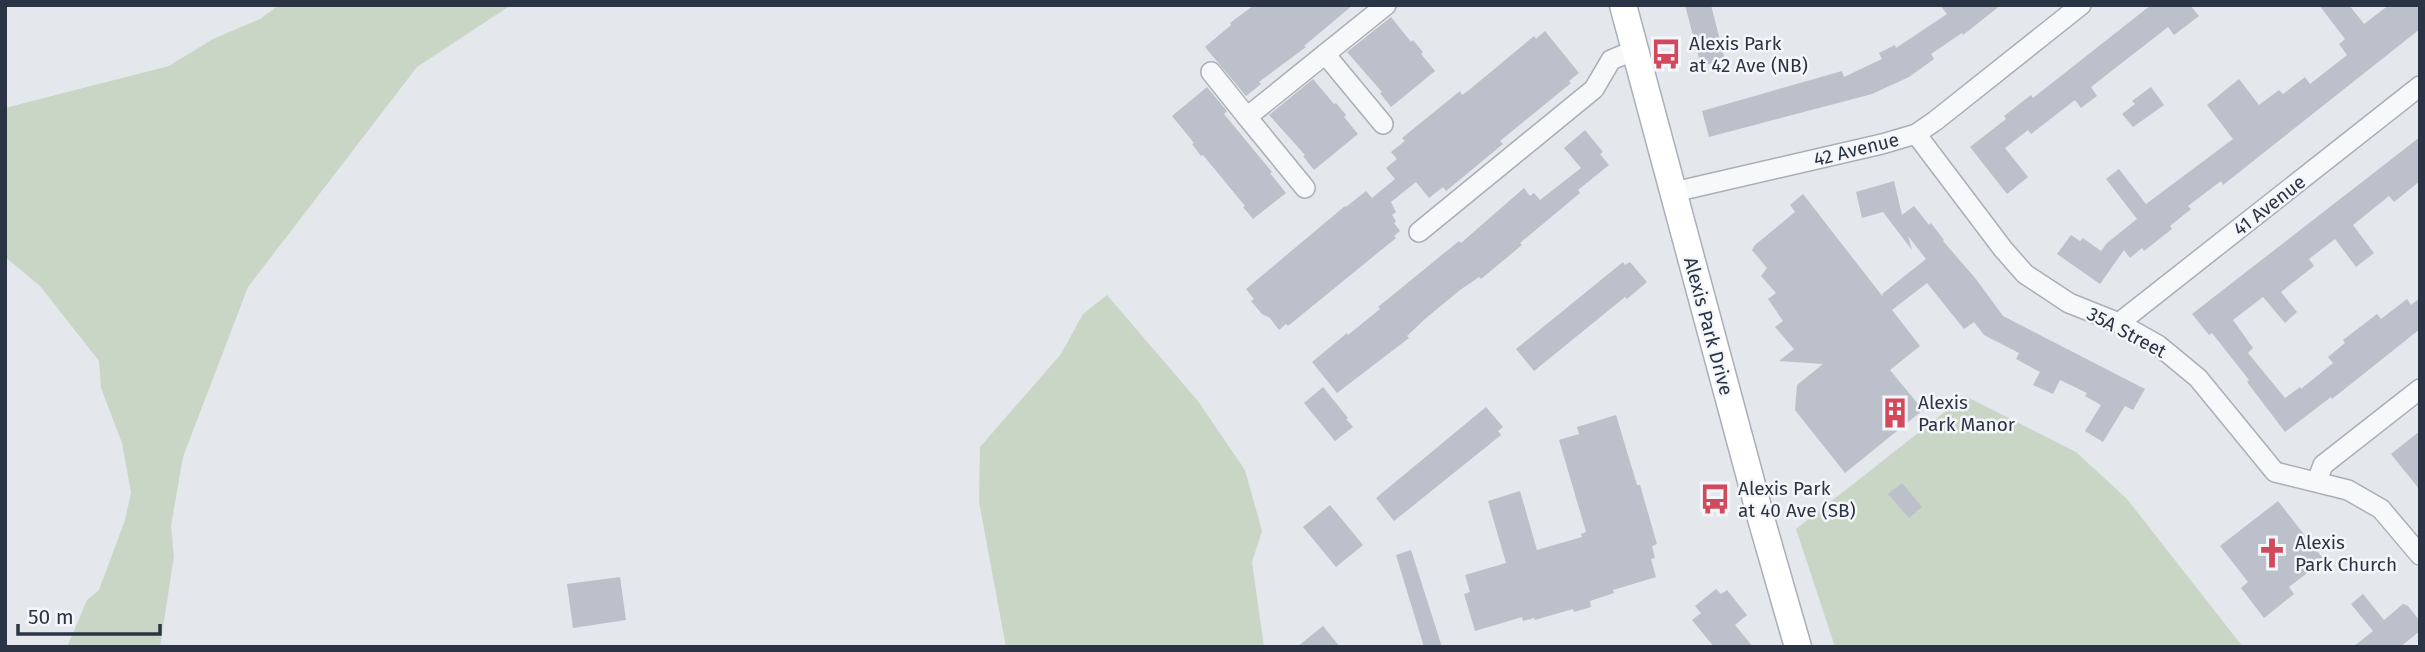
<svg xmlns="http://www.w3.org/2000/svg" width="2425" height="652" font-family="'Fira Sans',sans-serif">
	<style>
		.green { fill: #c9d6c5 }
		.building { fill: #bbc0ca }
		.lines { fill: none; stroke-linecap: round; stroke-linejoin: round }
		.street-casing { stroke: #a9aeb7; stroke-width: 22 }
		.secondary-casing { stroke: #a9aeb7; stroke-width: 29 }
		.street { stroke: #f7f8fa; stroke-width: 19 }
		.secondary { stroke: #fff; stroke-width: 26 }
		.labels { text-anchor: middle; stroke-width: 5; stroke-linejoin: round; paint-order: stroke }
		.poi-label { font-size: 19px; fill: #2b3445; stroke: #f4f6f9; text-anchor: start }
		.street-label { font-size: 19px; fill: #2b3445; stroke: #f4f6f9 }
	</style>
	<rect width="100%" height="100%" fill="#e4e7ec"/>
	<!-- green -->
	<g class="green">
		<path d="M279 5H511L417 67 248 287 183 457 171 526 174 556 160 647H67L87 600 99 590 125 520 131 493 122 443 101 388 99 361 40 286 5 257V108L169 66 213 39 260 19Z"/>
		<path d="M1107 295 1198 401 1245 470 1262 531 1252 562 1264 647H1006L979 502 980 447 1061 354 1083 314Z"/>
		<path d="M1965 396 2076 452 2127 499 2243 647H1835L1796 529Z"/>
	</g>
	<!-- building -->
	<g class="building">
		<path d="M1254 5H1353L1304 46 1306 47 1259 82 1261 84 1246 96 1205 47 1231 25 1230 23Z"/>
		<path d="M1685 5H1711L1725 60 1701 66Z"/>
		<path d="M1940 5H2001L1963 35 1962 33 1931 54 1934 59 1909 77 1872 94 1709 137 1702 111 1842 71 1844 77 1882 59 1879 53 1895 45 1896 48 1947 14Z"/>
		<path d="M2151 5H2190L2199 16 2174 35 2168 27 2091 87 2097 96 2081 108 2075 100 2031 134 2028 130 2005 148 2028 177 2007 194 1970 147 2006 119 2004 116 2031 95 2033 98Z"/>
		<path d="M2319 5H2349L2364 24 2389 5H2420V29L2223 185 2221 181 2188 206 2191 209 2170 226 2172 229 2144 251 2142 248 2130 258 2124 250 2100 284 2057 254 2071 235 2080 241 2083 238 2101 251 2107 243 2137 219 2106 179 2119 169 2146 204 2233 139 2207 105 2239 79 2259 105 2279 90 2283 94 2305 77 2310 84 2347 55 2339 44 2345 39Z"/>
		<path d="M1391 17 1411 42 1413 40 1423 52 1421 54 1435 71 1391 107 1380 93 1382 92 1347 52Z"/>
		<path d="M1545 31 1579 73 1569 81 1571 83 1500 141 1503 144 1446 191 1443 187 1429 198 1416 182 1391 202 1396 212 1392 215 1396 221 1394 223 1400 231 1394 236 1396 238 1288 326 1286 324 1279 330 1270 318 1262 314 1251 301 1254 299 1246 289 1345 206 1346 207 1366 191 1372 198 1395 179 1386 168 1397 159 1391 152 1405 141 1402 138 1460 91 1462 95 1469 90 1534 36 1536 39Z"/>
		<path d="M1313 79 1334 104 1336 103 1346 115 1344 117 1358 134 1314 170 1303 156 1305 155 1269 115Z"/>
		<path d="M1207 87 1227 111 1224 114 1272 172 1270 173 1286 193 1253 219 1243 207 1245 206 1203 155 1201 156 1192 144 1194 143 1172 116Z"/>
		<path d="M2151 87 2164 105 2133 127 2122 114 2135 104 2132 101Z"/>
		<path d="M1585 130 1603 152 1600 154 1609 165 1578 190 1580 193 1520 243 1522 245 1481 279 1479 277 1460 290 1425 319 1407 336 1409 338 1337 393 1312 362 1347 333 1348 335 1380 309 1378 307 1459 241 1461 243 1524 188 1530 196 1534 193 1540 200 1581 168 1564 148Z"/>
		<path d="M2420 137V181L2394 202 2389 196 2353 225 2374 253 2356 267 2335 239 2309 259 2314 266 2281 292 2297 312 2285 323 2263 297 2233 320 2253 348 2248 353 2285 398 2300 387 2301 389 2333 363 2328 357 2345 343 2343 340 2377 314 2381 319 2407 299 2411 305 2420 298V329L2332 399 2331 397 2285 432 2247 382 2249 380 2212 333 2209 335 2192 314Z"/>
		<path d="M1894 181 1902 215 1914 206 1929 225 1931 223 1944 240 1943 241 1976 279 2003 316 2145 389 2133 410 2125 406 2103 442 2085 431 2101 405 2085 396 2087 393 2060 380 2053 394 2033 385 2040 372 2016 359 2019 353 1984 335 1974 322 1964 329 1927 283 1892 310 1920 346 1890 370 1923 410 1845 473 1795 410 1797 385 1823 364 1779 361 1794 349 1775 327 1783 321 1768 299 1776 293 1761 276 1767 268 1752 250 1755 245 1795 212 1790 205 1803 194 1883 297 1882 294 1926 259 1908 236 1912 250 1883 212 1862 218 1856 192Z"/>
		<path d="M1623 262 1625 265 1630 262 1647 282 1627 299 1625 297 1534 371 1516 349Z"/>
		<path d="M1323 387 1348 418 1346 419 1353 427 1335 441 1304 403Z"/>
		<path d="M1486 407 1503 427 1498 431 1501 435 1394 521 1376 498Z"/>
		<path d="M1616 415 1637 485H1640L1657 544 1652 546 1655 558 1651 559 1656 577 1613 590 1614 593 1590 601 1591 607 1574 612 1573 609 1535 620 1534 618 1523 621 1522 617 1475 631 1464 594 1470 592 1465 575 1506 563 1488 501 1520 491 1537 550 1582 537 1581 534 1586 532 1559 440 1579 434 1577 427Z"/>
		<path d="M2420 431V490L2391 454Z"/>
		<path d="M1902 483 1922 507 1909 518 1888 494Z"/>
		<path d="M2278 501 2324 560 2289 587 2294 594 2264 618 2241 588 2248 582 2220 546Z"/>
		<path d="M1330 505 1363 545 1336 567 1303 527Z"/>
		<path d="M1411 550 1442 647H1424L1396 555Z"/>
		<path d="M620 577 626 620 573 628 567 584Z"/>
		<path d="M1716 589 1721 594 1727 590 1747 615 1735 625 1753 647H1714L1692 620 1701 613 1695 606Z"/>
		<path d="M2363 594 2384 620 2403 604 2408 606 2420 621V631L2400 647H2353L2373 631 2351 604Z"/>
		<path d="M1323 626 1340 647H1297Z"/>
	</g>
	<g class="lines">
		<!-- street casing -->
		<g class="street-casing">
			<g id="street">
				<path d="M1325 54 1383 124"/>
				<path d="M1211 72 1247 117 1386 5"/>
				<path d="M1247 117 1305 188"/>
				<path d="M1916 134 2003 249 2025 274 2069 303 2119 323 2158 345 2198 378 2275 472 2348 490 2381 509 2420 555"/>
				<path d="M1674 192 1882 144 1916 134 1935 121 2081 5"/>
				<path d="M1419 232 1594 89 1611 60 1635 50"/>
				<path d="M2119 323 2420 86"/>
				<path d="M2317 481 2323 465 2420 389"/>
			</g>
		</g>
		<!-- secondary casing -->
		<g class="secondary-casing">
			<path id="secondary" d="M1623 5 1762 522 1798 647"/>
		</g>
		<!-- street -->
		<use href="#street" class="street"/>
		<!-- secondary -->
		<use href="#secondary" class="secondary"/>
	</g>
	<!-- icons -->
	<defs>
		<g id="bus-bare" transform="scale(2.415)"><path d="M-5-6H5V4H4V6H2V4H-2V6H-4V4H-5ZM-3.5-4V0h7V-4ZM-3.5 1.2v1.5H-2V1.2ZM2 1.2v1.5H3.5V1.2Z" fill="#d1495b" stroke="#f4f6f9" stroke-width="2.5" paint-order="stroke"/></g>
		<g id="building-bare" transform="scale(2.415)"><path d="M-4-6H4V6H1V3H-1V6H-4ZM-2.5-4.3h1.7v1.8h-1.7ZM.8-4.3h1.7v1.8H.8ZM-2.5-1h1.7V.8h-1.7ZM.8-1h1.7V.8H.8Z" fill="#d1495b" stroke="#f4f6f9" stroke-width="2.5" paint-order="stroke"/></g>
		<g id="church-bare" transform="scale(2.415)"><path d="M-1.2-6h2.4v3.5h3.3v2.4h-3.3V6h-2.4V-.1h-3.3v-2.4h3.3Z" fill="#d1495b" stroke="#f4f6f9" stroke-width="2.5" paint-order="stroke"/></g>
	</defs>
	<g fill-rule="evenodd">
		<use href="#bus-bare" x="1666" y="54"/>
		<use href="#building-bare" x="1895" y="413"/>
		<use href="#bus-bare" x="1715" y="499"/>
		<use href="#church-bare" x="2272" y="553"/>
	</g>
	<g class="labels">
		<!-- poi labels -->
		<g class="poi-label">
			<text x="1689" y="50">Alexis Park<tspan x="1689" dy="22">at 42 Ave (NB)</tspan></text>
			<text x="1918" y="409">Alexis<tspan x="1918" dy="22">Park Manor</tspan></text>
			<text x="1738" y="495">Alexis Park<tspan x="1738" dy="22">at 40 Ave (SB)</tspan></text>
			<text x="2295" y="549">Alexis<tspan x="2295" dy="22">Park Church</tspan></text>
		</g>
		<!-- street labels -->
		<g class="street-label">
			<text transform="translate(1856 149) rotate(-14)" y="7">42 Avenue</text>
			<text transform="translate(2269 205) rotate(-38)" y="7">41 Avenue</text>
			<text transform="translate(1709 326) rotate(75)" y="7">Alexis Park Drive</text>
			<text transform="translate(2127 332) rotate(28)" y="7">35A Street</text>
		</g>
	</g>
	<!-- border -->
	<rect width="2425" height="652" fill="none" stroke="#2b3445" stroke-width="14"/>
	<!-- scale -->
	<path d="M18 624v10h142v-10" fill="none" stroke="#2b3445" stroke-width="3.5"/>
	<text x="28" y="624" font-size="21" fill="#2b3445" stroke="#f4f6f9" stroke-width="5" paint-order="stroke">50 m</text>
</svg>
